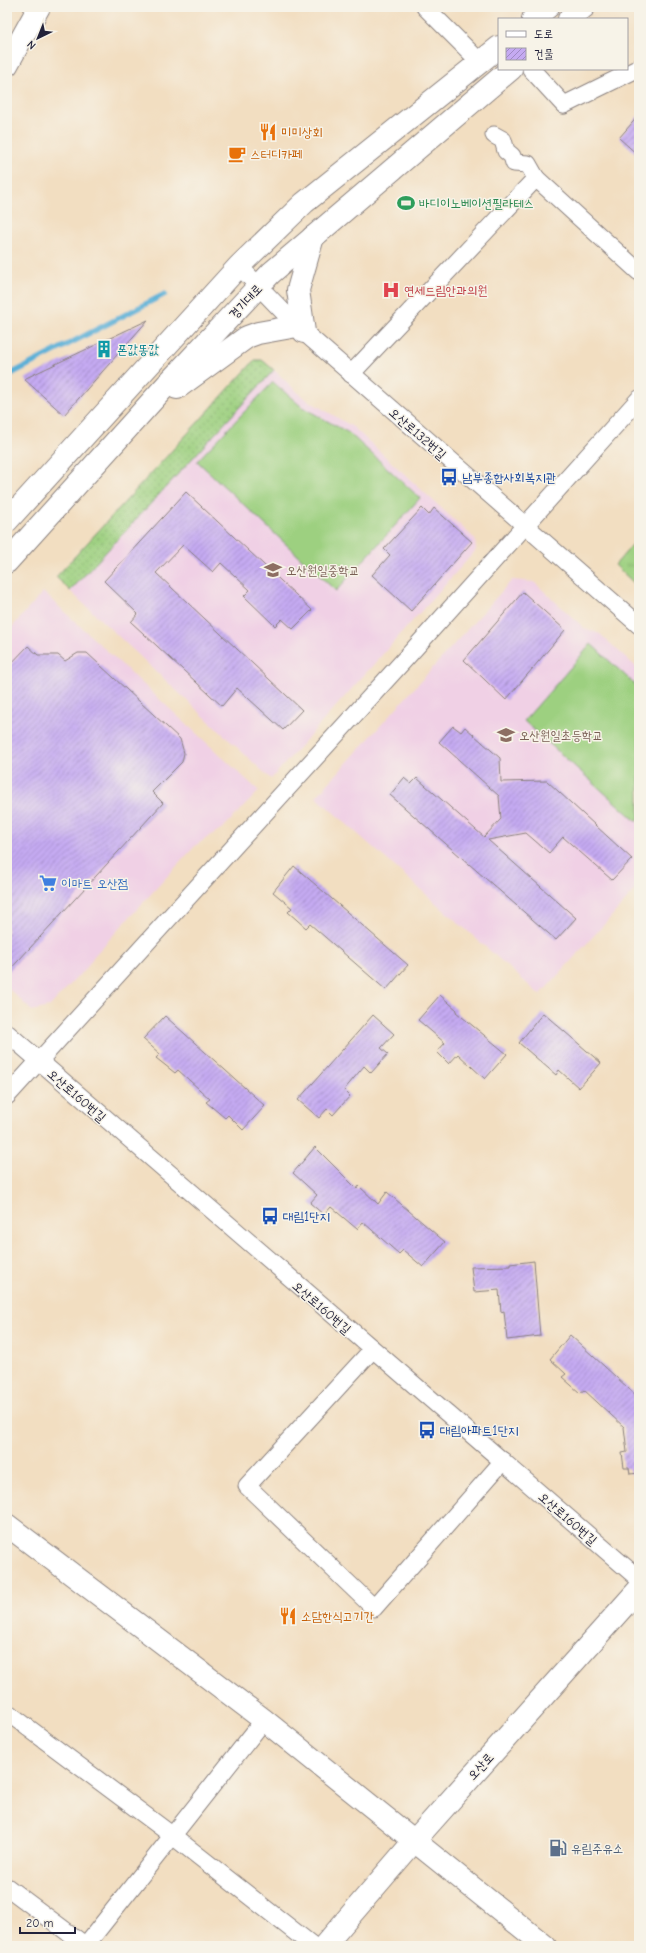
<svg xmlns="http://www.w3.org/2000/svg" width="646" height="1953" font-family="'Comic Neue','Poor Story',sans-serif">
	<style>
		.built { fill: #f0d0e5 }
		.grass { fill: url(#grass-dots); stroke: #60795e }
		.park { fill: url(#park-tufts); stroke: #60795e }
		.garden { fill: #9dd080; stroke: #60795e }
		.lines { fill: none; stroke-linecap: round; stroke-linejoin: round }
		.stream { stroke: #5bb0d7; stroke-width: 5.5 }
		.building { fill: url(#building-hatch) }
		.street-casing { stroke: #8a807e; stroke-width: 19 }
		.secondary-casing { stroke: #8a807e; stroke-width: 24 }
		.primary-casing { stroke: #8a807e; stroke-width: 24 }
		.street { stroke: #fff; stroke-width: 17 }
		.secondary { stroke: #fff; stroke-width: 22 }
		.primary { stroke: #fff; stroke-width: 22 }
		.labels { text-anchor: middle; stroke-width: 3; stroke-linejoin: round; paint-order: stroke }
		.food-label { font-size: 13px; fill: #c56008; stroke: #f7f3e8; text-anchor: start }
		.leisure-label { font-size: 13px; fill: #27864d; stroke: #f7f3e8; text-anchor: start }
		.health-label { font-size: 13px; fill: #be3a42; stroke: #f7f3e8; text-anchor: start }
		.street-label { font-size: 13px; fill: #22223b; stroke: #f7f3e8 }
		.culture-label { font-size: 13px; fill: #0d838f; stroke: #f7f3e8; text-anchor: start }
		.transit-label { font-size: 13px; fill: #164399; stroke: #f7f3e8; text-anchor: start }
		.education-label { font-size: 13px; fill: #785e54; stroke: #f7f3e8; text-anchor: start }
		.shop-label { font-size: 13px; fill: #366cbe; stroke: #f7f3e8; text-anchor: start }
		.service-label { font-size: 13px; fill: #4e5e75; stroke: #f7f3e8; text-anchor: start }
	</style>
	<defs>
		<pattern id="grass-dots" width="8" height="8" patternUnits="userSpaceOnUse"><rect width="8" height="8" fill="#9dd080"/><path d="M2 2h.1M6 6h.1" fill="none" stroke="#87b270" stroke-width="1.8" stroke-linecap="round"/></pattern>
		<pattern id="park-tufts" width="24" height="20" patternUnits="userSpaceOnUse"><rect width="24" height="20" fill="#9dd080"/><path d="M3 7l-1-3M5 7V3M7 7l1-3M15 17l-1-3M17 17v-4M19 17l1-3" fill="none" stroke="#87b270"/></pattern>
		<pattern id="building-hatch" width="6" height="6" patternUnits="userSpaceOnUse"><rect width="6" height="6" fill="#c5aaf2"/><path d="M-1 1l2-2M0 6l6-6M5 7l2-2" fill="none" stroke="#a08ac5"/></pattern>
	</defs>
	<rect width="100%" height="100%" fill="#f7f3e8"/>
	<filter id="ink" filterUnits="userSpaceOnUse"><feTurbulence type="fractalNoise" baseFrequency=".025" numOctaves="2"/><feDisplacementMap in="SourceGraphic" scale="8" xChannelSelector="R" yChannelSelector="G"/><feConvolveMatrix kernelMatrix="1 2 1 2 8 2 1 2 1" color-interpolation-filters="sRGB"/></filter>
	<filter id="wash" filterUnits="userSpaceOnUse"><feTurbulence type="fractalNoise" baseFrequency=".012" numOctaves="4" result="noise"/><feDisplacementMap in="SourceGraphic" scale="16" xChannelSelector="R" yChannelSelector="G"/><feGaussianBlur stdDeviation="0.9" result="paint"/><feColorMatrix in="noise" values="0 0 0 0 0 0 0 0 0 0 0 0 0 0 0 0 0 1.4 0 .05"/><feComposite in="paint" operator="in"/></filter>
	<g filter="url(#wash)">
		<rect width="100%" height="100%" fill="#f2dec1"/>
		<!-- built -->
		<g class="built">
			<path d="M274 370 304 398 353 427 475 539 476 550 271 779 70 591Z"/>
			<path d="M512 580 534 582 584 628 600 634 635 666 639 673V886L540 995 316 797Z"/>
			<path d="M43 592 259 791 224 827 196 845 94 956 87 967 49 1007 32 1011 7 987V633Z"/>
		</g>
		<!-- grass -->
		<path class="grass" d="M255 360H262L274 370 70 591 56 577Z"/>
		<!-- park -->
		<path class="park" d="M639 537V588L615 565Z"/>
		<!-- garden -->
		<g class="garden">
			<path d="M273 382 302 407 349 433 420 498 336 591 197 461Z"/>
			<path d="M591 644 639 688V820L637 822 524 721Z"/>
		</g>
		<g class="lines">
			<!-- stream -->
			<path class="stream" d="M7 376 165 294"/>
		</g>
		<g id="blocks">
			<!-- building -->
			<g class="building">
				<path d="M639 115V156L619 138Z"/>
				<path d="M148 320 64 415 24 379Z"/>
				<path d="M186 492 312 610 293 629 282 619 275 626 244 596 250 590 221 563 213 572 183 545 156 573 302 710 283 730 237 688 222 706 131 622 138 614 104 581Z"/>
				<path d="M422 508 429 515 434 508 472 542 411 611 372 575 390 555 384 549Z"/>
				<path d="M523 592 565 630 506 700 464 660Z"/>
				<path d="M28 646 38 655H58L65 661 78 653H87L180 739 184 753 182 762 152 792 163 803 7 973V668Z"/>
				<path d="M453 726 461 732 465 727 500 758 501 782 547 781 632 859 612 880 563 837 549 853 526 833 488 840 576 918 556 940 390 795 404 778 411 784 417 778 484 837 501 819 499 796 439 742Z"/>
				<path d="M294 866 408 965 386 990 310 924 306 928 288 912 292 908 273 892Z"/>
				<path d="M440 995 457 1010 456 1012 507 1054 485 1079 458 1054 449 1064 437 1052 445 1043 418 1020Z"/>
				<path d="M543 1013 601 1063 579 1088 559 1070 556 1075 519 1043Z"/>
				<path d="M373 1015 394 1034 381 1048 388 1054 371 1073 364 1066 344 1090 350 1096 333 1115 327 1109 319 1118 298 1100Z"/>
				<path d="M165 1016 265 1106 243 1130 228 1115 225 1118 206 1102 210 1099 178 1070 175 1073 156 1058 160 1054 143 1039Z"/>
				<path d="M315 1147 357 1189 359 1186 378 1204 387 1192 445 1242 423 1267 403 1250 399 1254 363 1222 357 1229 331 1207 324 1215 310 1203 317 1195 293 1173Z"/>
				<path d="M534 1261 540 1336 507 1340 504 1311 501 1312 499 1290 474 1292 471 1267 510 1266V1264Z"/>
				<path d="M570 1335 639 1398V1473L630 1474 629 1468H624L622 1453 627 1452 624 1427 584 1390 580 1393 562 1377 566 1374 550 1359Z"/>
			</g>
		</g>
	</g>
	<g filter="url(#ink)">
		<use href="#blocks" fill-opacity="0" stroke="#8a807e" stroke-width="1"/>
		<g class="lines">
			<!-- street casing -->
			<g class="street-casing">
				<g id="street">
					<path d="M425 7 480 62"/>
					<path d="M531 69 564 105 639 68"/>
					<path d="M494 135 503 140 506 151 512 156 514 163 528 164 536 178"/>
					<path d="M239 266 297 326 639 625"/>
					<path d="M351 374 536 178 639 272"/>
					<path d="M7 1033 639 1579"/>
					<path d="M7 1096 406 658 639 399"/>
					<path d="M372 1350 247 1486 374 1608 503 1461"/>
					<path d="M7 1712 173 1836 313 1946"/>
					<path d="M7 1887 86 1946"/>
					<path d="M86 1945 264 1720"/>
				</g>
			</g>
			<!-- secondary casing -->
			<g class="secondary-casing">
				<g id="secondary">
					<path d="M7 65 39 7"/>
					<path d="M7 1525 264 1720 545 1946"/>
					<path d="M324 1946 415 1840 639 1589"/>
				</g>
			</g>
			<!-- primary casing -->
			<g class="primary-casing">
				<g id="primary">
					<path d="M533 19 548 7"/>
					<path d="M569 19 584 7"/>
					<path d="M304 332 298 290 313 237"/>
					<path d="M177 388 247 337 258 333 297 326"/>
					<path d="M7 521 239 266 304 203 499 47"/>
					<path d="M7 562 171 380 271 273 511 69"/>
				</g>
			</g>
			<!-- street -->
			<use href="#street" class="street"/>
			<!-- secondary -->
			<use href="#secondary" class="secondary"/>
			<!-- primary -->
			<use href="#primary" class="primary"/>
		</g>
	</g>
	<!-- icons -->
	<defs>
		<g id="restaurant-bare" transform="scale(1.38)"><path d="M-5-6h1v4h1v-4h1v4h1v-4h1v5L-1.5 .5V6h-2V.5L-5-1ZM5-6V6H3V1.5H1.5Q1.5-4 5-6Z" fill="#e8710a" stroke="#f7f3e8" stroke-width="2.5" paint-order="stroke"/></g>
		<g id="cafe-bare" transform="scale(1.38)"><path d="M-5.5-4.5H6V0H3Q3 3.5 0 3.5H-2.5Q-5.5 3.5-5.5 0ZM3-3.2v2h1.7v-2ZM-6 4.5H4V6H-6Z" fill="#e8710a" stroke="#f7f3e8" stroke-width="2.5" paint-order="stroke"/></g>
		<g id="stadium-bare" transform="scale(1.38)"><path d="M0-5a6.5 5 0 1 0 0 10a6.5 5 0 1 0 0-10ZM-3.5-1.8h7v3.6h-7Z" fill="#2e9e5b" stroke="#f7f3e8" stroke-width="2.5" paint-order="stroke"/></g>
		<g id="hospital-bare" transform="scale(1.38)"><path d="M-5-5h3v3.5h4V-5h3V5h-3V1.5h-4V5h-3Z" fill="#e0444e" stroke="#f7f3e8" stroke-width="2.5" paint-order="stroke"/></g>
		<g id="building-bare" transform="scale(1.38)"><path d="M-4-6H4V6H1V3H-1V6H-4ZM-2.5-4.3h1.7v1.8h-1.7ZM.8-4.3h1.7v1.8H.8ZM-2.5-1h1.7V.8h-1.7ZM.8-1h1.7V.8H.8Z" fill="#0f9aa8" stroke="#f7f3e8" stroke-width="2.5" paint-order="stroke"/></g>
		<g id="bus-bare" transform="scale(1.38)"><path d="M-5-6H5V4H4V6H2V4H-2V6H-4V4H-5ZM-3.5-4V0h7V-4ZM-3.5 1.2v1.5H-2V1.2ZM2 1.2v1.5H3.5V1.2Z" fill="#1a4fb4" stroke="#f7f3e8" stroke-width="2.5" paint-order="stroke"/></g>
		<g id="school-bare" transform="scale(1.38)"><path d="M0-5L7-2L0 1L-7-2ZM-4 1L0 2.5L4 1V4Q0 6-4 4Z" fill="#8d6e63" stroke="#f7f3e8" stroke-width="2.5" paint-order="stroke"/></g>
		<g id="supermarket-bare" transform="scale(1.38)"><path d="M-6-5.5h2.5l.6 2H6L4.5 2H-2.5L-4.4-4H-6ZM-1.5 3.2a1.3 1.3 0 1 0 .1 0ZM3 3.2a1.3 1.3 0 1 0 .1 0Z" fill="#3f7fe0" stroke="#f7f3e8" stroke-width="2.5" paint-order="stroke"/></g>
		<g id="fuel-bare" transform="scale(1.38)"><path d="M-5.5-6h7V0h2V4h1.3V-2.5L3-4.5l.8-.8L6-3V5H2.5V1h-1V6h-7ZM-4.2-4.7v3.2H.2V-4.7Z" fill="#5c6f8a" stroke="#f7f3e8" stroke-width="2.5" paint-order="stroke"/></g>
	</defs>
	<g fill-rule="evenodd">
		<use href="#restaurant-bare" x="268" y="132"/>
		<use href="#cafe-bare" x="237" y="154"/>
		<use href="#stadium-bare" x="406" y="203"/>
		<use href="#hospital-bare" x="391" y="290"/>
		<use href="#building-bare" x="104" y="349"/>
		<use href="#bus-bare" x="449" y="477"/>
		<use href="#school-bare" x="273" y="570"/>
		<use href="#school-bare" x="506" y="735"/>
		<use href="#supermarket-bare" x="48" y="883"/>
		<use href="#bus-bare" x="270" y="1216"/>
		<use href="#bus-bare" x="427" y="1430"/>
		<use href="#restaurant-bare" x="288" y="1616"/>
		<use href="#fuel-bare" x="558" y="1848"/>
	</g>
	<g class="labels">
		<!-- food labels -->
		<g class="food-label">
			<text x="281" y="137">미미상회</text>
			<text x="250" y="159">스터디카페</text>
			<text x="301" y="1621">소담한식고기간</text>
		</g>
		<!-- leisure labels -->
		<g class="leisure-label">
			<text x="419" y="208">바디이노베이션필라테스</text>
		</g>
		<!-- health labels -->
		<g class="health-label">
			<text x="404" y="295">연세드림안과의원</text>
		</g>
		<!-- street labels -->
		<g class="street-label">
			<text transform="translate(245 301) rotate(-47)" y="5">경기대로</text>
			<text transform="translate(418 433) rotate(41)" y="5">오산로132번길</text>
			<text transform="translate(77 1095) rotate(41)" y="5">오산로160번길</text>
			<text transform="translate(322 1307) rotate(41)" y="5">오산로160번길</text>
			<text transform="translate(568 1518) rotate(41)" y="5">오산로160번길</text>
			<text transform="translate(480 1766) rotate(-48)" y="5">오산로</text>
		</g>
		<!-- culture labels -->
		<g class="culture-label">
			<text x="117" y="354">폰값똥값</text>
		</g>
		<!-- transit labels -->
		<g class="transit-label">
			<text x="462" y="482">남부종합사회복지관</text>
			<text x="283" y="1221">대림1단지</text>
			<text x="440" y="1435">대림아파트1단지</text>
		</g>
		<!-- education labels -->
		<g class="education-label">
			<text x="286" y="575">오산원일중학교</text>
			<text x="519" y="740">오산원일초등학교</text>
		</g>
		<!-- shop labels -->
		<g class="shop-label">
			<text x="61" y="888">이마트 오산점</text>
		</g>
		<!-- service labels -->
		<g class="service-label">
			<text x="571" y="1853">유림주유소</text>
		</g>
	</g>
	<!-- margin -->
	<rect width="646" height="1953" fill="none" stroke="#f7f3e8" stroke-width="24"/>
	<!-- legend -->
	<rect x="498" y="18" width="130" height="52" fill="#f7f3e8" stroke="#a29fa3"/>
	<rect x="506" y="31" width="20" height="6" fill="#ffffff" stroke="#a29fa3"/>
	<text x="534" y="38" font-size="12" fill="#22223b">도로</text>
	<rect x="506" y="48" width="20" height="12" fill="url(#building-hatch)" stroke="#a29fa3"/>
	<text x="534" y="58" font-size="12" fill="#22223b">건물</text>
	<!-- north arrow -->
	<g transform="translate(38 38) rotate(223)" stroke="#f7f3e8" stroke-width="3" paint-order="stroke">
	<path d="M0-3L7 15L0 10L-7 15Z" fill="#22223b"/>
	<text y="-6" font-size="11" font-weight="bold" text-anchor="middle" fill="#22223b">N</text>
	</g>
	<!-- scale -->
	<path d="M20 1927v6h55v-6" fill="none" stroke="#22223b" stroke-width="2"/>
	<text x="26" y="1927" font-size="12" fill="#22223b" stroke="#f7f3e8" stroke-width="3" paint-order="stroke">20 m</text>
</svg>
